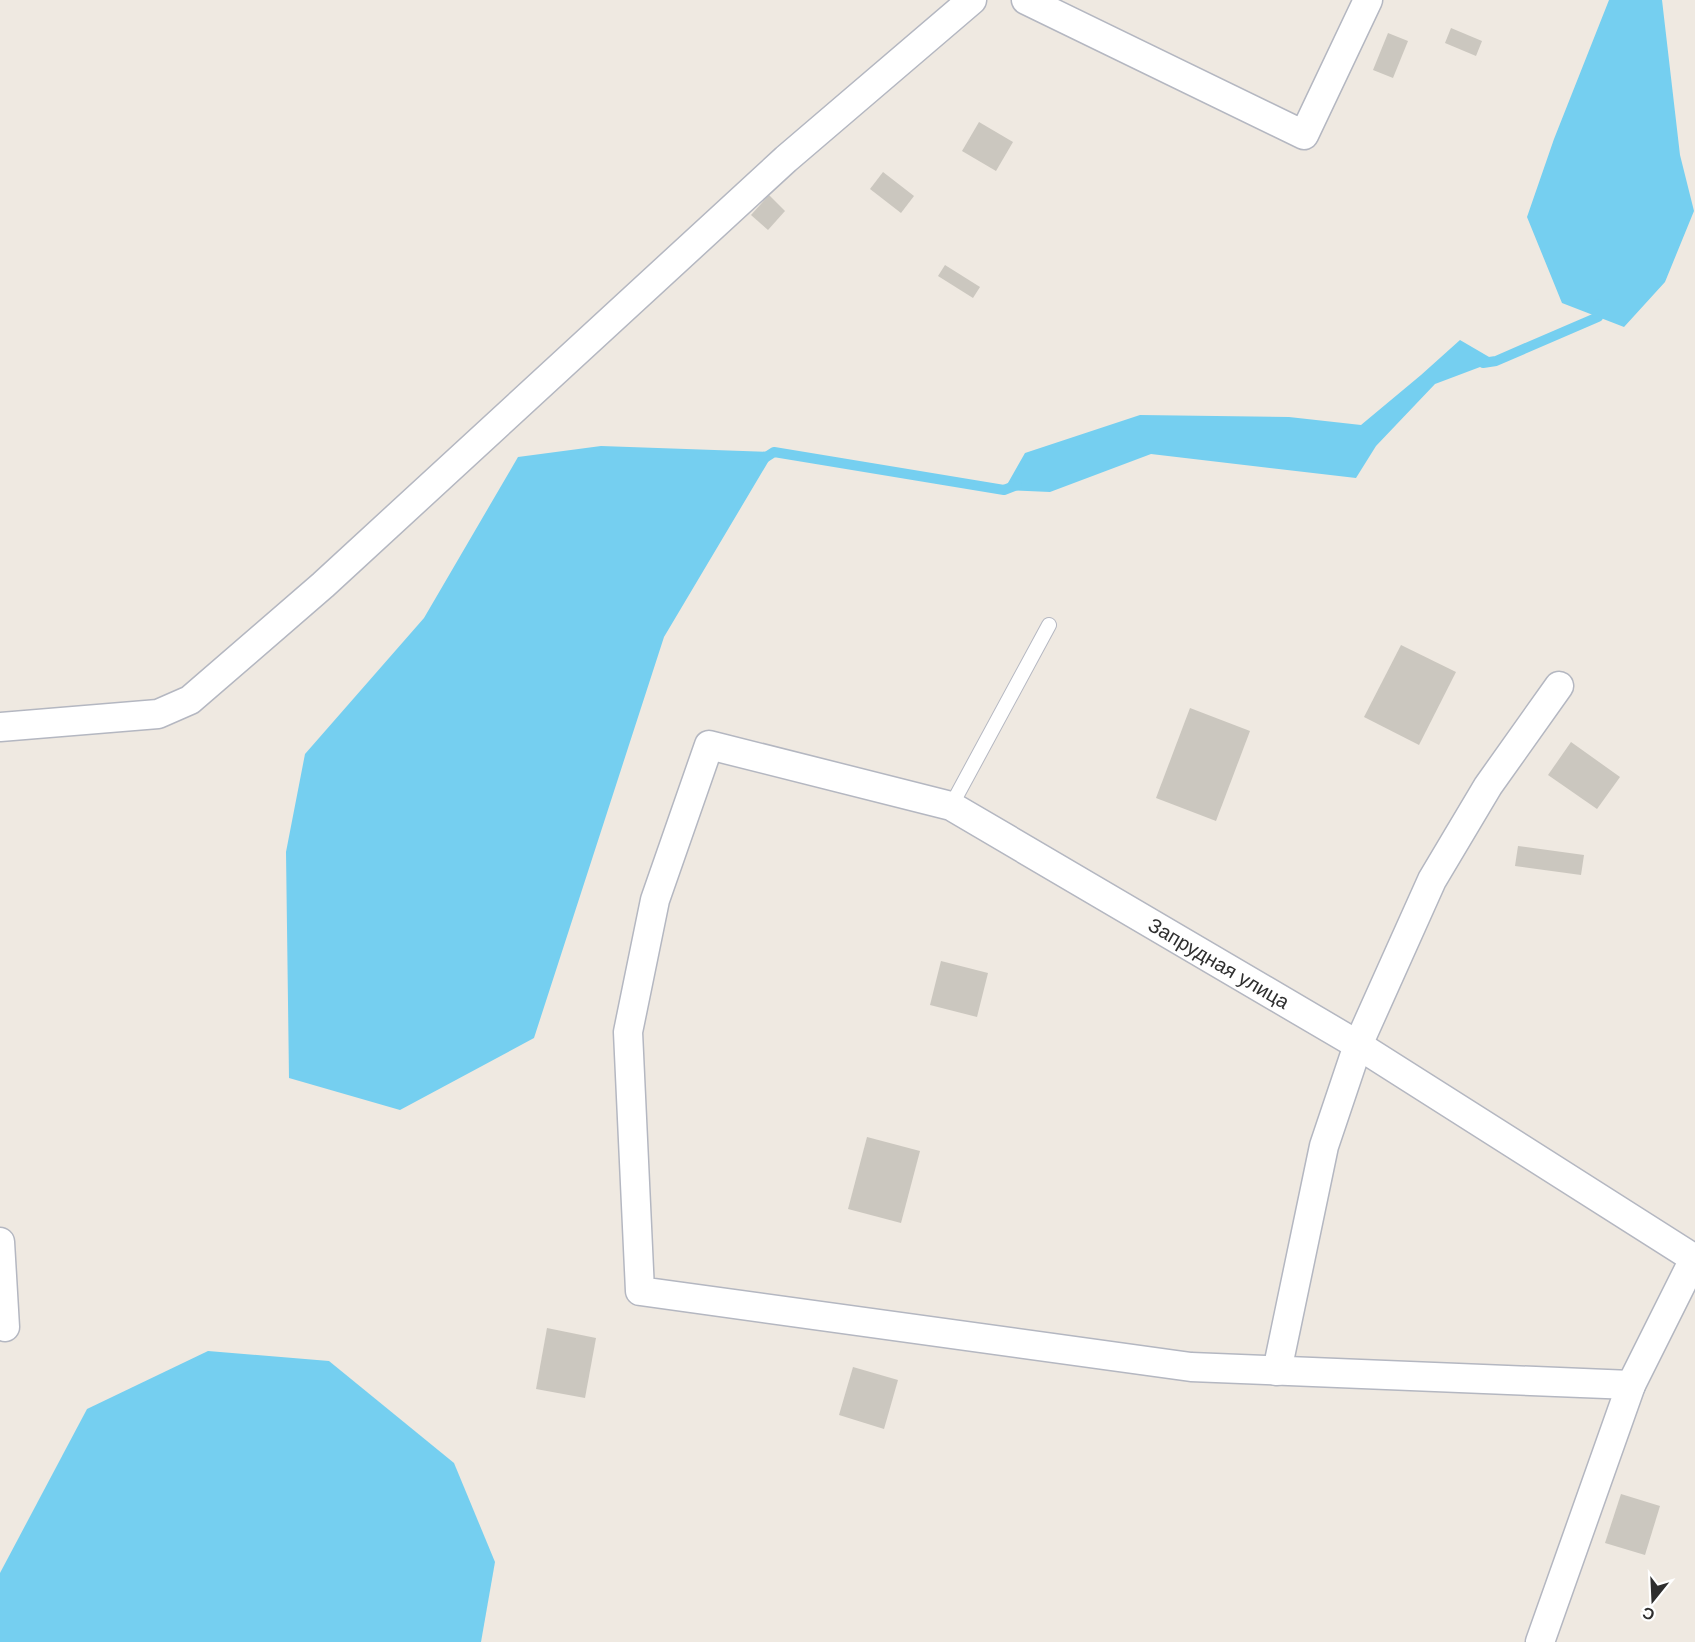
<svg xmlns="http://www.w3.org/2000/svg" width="1695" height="1642" font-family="Helvetica,sans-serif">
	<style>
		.water { fill: #75cff0 }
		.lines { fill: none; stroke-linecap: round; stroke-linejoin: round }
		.stream { stroke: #75cff0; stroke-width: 10 }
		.building { fill: #cbc7bf }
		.service-casing { stroke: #b4b7c1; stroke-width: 16 }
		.minor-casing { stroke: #b4b7c1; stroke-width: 31 }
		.service { stroke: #fff; stroke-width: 14 }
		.minor { stroke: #fff; stroke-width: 28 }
		.labels { text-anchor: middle; stroke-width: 5; stroke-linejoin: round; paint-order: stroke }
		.street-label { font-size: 20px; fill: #2e2e2e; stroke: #fff }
	</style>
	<rect width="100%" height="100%" fill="#efe9e1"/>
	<!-- water -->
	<g class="water">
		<path d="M1609 0H1662L1680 155 1694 211 1665 282 1624 327 1562 303 1527 217 1554 139Z"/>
		<path d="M1460 340 1496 361 1435 384 1376 446 1356 478 1151 454 1050 492 1004 490 1025 453 1140 415 1289 417 1361 425 1421 375Z"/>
		<path d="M601 446 774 452 664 637 534 1038 400 1110 289 1078 286 852 305 754 424 618 518 457Z"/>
		<path d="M208 1351 329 1361 454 1463 495 1562 481 1642H0V1573L87 1409Z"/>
	</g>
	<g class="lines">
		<!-- stream -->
		<g class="stream">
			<path d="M1483 363 1496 361 1598 317V304"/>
			<path d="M763 459 774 452 1004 490 1017 485"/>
		</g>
	</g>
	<!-- building -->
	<g class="building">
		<path d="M1451 28 1482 41 1476 56 1445 43Z"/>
		<path d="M1388 33 1408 41 1393 78 1373 70Z"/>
		<path d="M979 122 1013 142 996 171 962 151Z"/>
		<path d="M883 172 914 196 901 213 870 189Z"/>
		<path d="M769 195 785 211 768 230 751 215Z"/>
		<path d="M945 265 980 287 973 298 938 276Z"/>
		<path d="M1401 645 1456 672 1419 745 1364 717Z"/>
		<path d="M1190 708 1250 731 1216 821 1156 798Z"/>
		<path d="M1571 742 1620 777 1597 809 1548 775Z"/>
		<path d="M1518 846 1584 855 1581 875 1515 866Z"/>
		<path d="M941 961 988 973 977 1017 930 1005Z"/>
		<path d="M867 1137 920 1151 901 1223 848 1209Z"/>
		<path d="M547 1328 596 1338 585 1398 536 1389Z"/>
		<path d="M853 1367 898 1380 884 1429 839 1415Z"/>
		<path d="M1621 1494 1660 1506 1645 1555 1605 1543Z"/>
	</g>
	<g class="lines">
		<!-- service casing -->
		<g class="service-casing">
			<path id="service" d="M951 806 1049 625"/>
		</g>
		<!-- minor casing -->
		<g class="minor-casing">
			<g id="minor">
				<path d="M1026 0 1304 135 1368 0"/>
				<path d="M0 727 158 714 190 700 323 585 786 159 972 0"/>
				<path d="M0 1242 5 1327"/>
				<path d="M1277 1371 1324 1146 1358 1045 1432 880 1488 786 1559 686"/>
				<path id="s1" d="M1631 1385 1191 1367 640 1291 628 1032 655 900 709 745 951 806 1358 1045 1695 1259"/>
				<path d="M1540 1642 1631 1385 1694 1259"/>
			</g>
		</g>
		<!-- service -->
		<use href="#service" class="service"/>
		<!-- minor -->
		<use href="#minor" class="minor"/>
	</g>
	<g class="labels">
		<!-- street labels -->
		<g class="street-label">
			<text dy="7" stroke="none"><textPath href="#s1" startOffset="2115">Запрудная улица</textPath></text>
		</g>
	</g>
	<!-- north arrow -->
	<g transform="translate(1653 1600) rotate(198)" stroke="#ffffff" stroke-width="4.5" paint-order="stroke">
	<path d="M0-4.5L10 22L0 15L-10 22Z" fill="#2e2e2e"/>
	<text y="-9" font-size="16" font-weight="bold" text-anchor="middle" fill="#2e2e2e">С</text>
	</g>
</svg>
